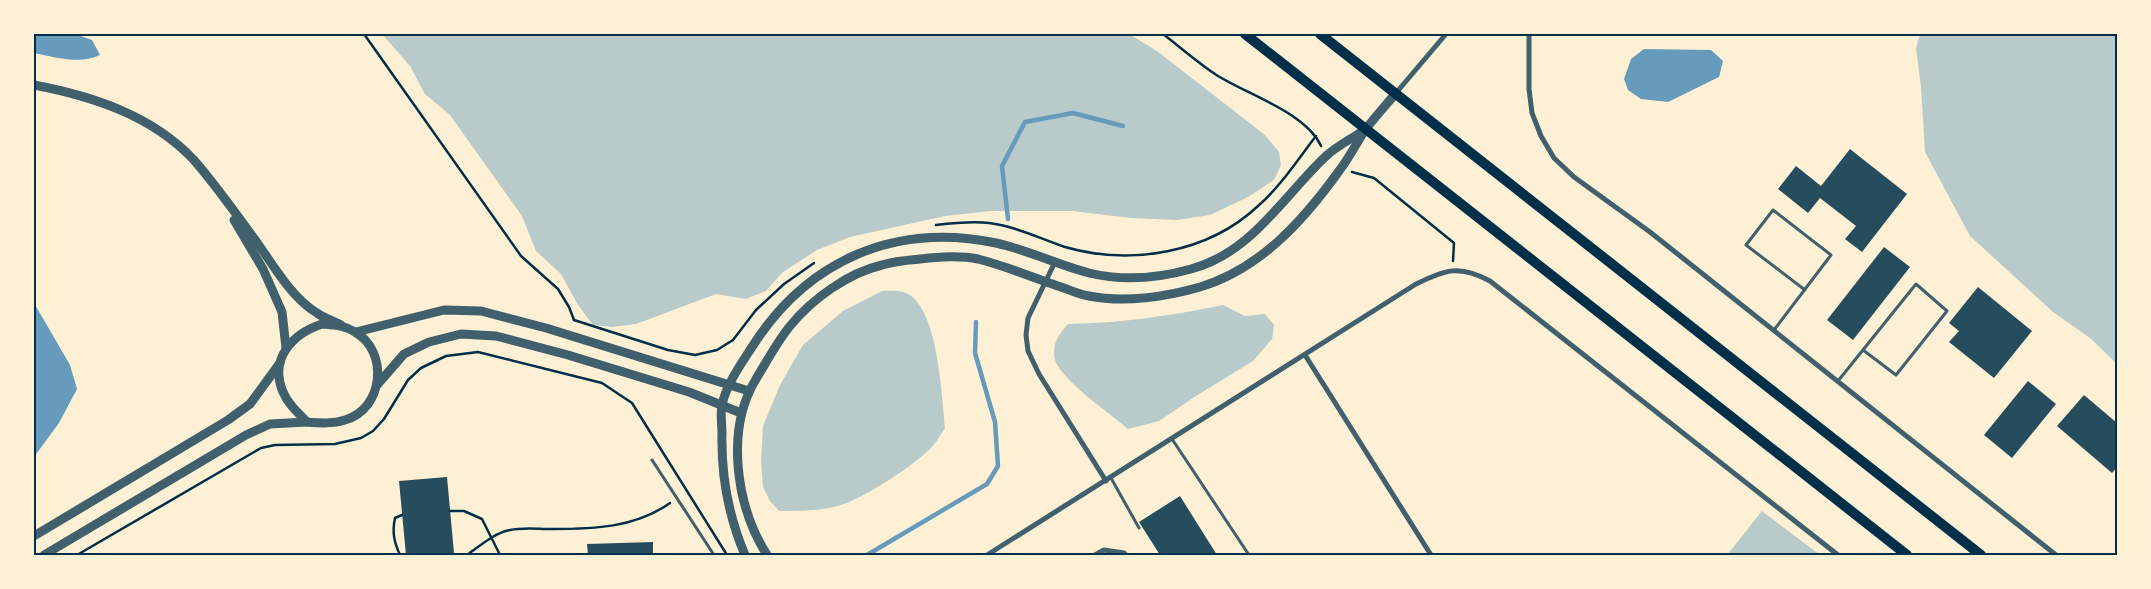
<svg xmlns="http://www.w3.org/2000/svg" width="2151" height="589" font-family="Arial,sans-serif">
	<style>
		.green { fill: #b9caca }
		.water { fill: #669bbc }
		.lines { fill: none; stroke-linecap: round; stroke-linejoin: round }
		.stream { stroke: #669bbc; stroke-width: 4.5 }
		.building { fill: #264d5e }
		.path { stroke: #003049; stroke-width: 2.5 }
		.service { stroke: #3f606c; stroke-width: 3 }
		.minor { stroke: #3f606c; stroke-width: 5 }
		.tertiary { stroke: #3f606c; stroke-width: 9 }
		.primary { stroke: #003049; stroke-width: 10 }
		.neatline { fill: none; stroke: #003049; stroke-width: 2 }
	</style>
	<rect width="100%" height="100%" fill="#fdf0d5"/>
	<!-- green -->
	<g class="green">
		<path d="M382 34H1129L1157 51 1265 135 1279 152 1281 165 1274 180 1248 197 1210 215 1177 220 1131 218 1073 211H990L945 216 850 237 817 250 783 272 766 291 746 299 716 294 636 324 612 327 593 325 578 305 561 274 536 251 522 216 450 115 425 94 410 66Z"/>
		<path d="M1920 34H2117V364L2090 338 2053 312 1970 236 1925 152 1921 87 1916 48Z"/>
		<path d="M882 291C889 291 900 290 906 293 938 306 942 397 945 428 941 434 937 441 932 447 913 466 870 494 844 504 824 511 800 511 779 511L770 501 763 487 761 461 763 426 780 385 803 345 843 311Z"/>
		<path d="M1223 305 1245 316 1265 314 1274 325 1272 339 1253 361 1196 396 1159 421 1128 429C1112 414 1055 377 1054 355 1053 342 1060 333 1068 324 1123 323 1169 316 1223 305Z"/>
		<path d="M1762 511 1820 555H1727Z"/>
	</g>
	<!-- water -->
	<g class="water">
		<path d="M34 34H75L92 40 100 55C79 65 55 57 34 53Z"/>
		<path d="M1644 49 1711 50 1723 61 1719 77 1668 102 1641 99 1628 90 1624 79 1631 59Z"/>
		<path d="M34 303 70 365 77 389 59 423 34 457Z"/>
	</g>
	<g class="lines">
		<!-- stream -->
		<g class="stream">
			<path d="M1008 219 1002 166 1025 122 1073 113 1123 126"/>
			<path d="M867 555 987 484 998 466 995 422 975 353 976 322"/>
		</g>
	</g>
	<!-- building -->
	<g class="building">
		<path d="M1850 149 1907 194 1862 252 1845 239 1856 226 1820 198 1808 213 1778 189 1796 166 1821 186Z"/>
		<path d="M1884 247 1910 267 1853 340 1827 320Z"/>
		<path d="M1978 287 2032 331 1994 378 1949 342 1959 331 1949 323Z"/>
		<path d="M2028 381 2056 404 2012 458 1984 435Z"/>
		<path d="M2084 395 2117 423V467L2112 473 2057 426Z"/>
		<path d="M447 477 454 553 406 555 399 481Z"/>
		<path d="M1180 496 1217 555H1160L1139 522Z"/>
		<path d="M653 542V555H588L587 544Z"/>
	</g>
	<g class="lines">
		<!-- path -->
		<g class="path">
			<path d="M364 34 521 256 558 289 569 307 574 320"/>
			<path d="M1163 34C1180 47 1197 62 1215 74 1245 94 1306 112 1321 146"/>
			<path d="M1352 172 1374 178 1454 243 1453 261"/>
			<path d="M936 225C953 223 971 221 989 223 1015 226 1041 239 1065 247 1131 266 1208 253 1258 206 1281 186 1298 159 1316 136"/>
			<path d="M574 320 668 350 695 355 717 350 733 340 756 310 784 284 814 263"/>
			<path d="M450 511H464L482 519 500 555"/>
			<path d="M77 555 261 448 275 445 335 444 361 438 373 431 384 419 408 380 421 368 446 356 478 352 602 383 632 403 727 555"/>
			<path d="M400 555C394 542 392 532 395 518L402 515"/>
			<path d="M467 555C480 546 494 533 510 530 523 527 538 529 552 529 593 529 635 528 670 503"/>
		</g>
		<!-- service -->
		<g class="service">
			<path d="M1774 330 1831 255 1773 210 1746 245 1805 290"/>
			<path d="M1838 381 1916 284 1947 311 1896 375 1863 350"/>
			<path d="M1172 439 1249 555"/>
			<path d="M652 460 714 555"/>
			<path d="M1111 478 1139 528"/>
		</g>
		<!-- minor -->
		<g class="minor">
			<path d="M1529 34V89L1532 113 1541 136 1554 158 1574 177 1650 232 2056 555"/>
			<path d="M1396 93 1446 34"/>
			<path d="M1055 262 1028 318 1026 335 1028 351 1039 374 1106 481"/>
			<path d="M1305 355 1431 555"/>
			<path d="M987 555 1416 284C1446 270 1459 264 1490 281L1838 555"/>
			<path d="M1095 555 1104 550 1124 553 1126 555"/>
		</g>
		<!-- tertiary -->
		<g class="tertiary">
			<path d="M34 85C92 96 151 115 193 159 216 185 235 213 256 241 273 265 291 297 317 313 324 318 333 321 341 325"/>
			<path d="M234 220 263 269 282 312 286 348"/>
			<path d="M322 324C334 325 344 325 355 332 389 351 384 409 345 420 333 424 320 423 307 422 298 413 288 404 283 392 269 359 292 334 322 324Z"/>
			<path d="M356 332 444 310 481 311 546 328 749 391"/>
			<path d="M377 385 404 354 429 342 461 334 496 336 568 355 689 392 741 413"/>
			<path d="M34 536 228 420 250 404 280 363"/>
			<path d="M44 555 246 435 270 424 307 422"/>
			<path d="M745 555C728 515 721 476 722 433 722 424 720 413 722 405 726 385 741 364 752 347 807 260 895 222 996 243 1028 250 1058 265 1089 273 1122 281 1159 278 1191 269 1251 253 1282 198 1325 157 1335 147 1351 139 1363 131"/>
			<path d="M767 555C736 506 725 430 756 379 767 361 777 342 790 326 812 299 848 273 882 265 894 261 908 260 920 259 939 257 959 255 978 259 1006 266 1034 278 1061 287 1070 290 1080 295 1089 296 1124 303 1166 297 1200 287 1260 269 1303 221 1339 171 1349 158 1356 144 1365 130 1375 117 1386 105 1396 93"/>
		</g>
		<!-- primary -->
		<g class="primary">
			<path d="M1245 34 1907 555"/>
			<path d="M1320 34 1981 555"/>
		</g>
	</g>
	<!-- border -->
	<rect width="2151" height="589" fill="none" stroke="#fdf0d5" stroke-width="70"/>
	<rect x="35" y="35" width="2081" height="519" class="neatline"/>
</svg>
